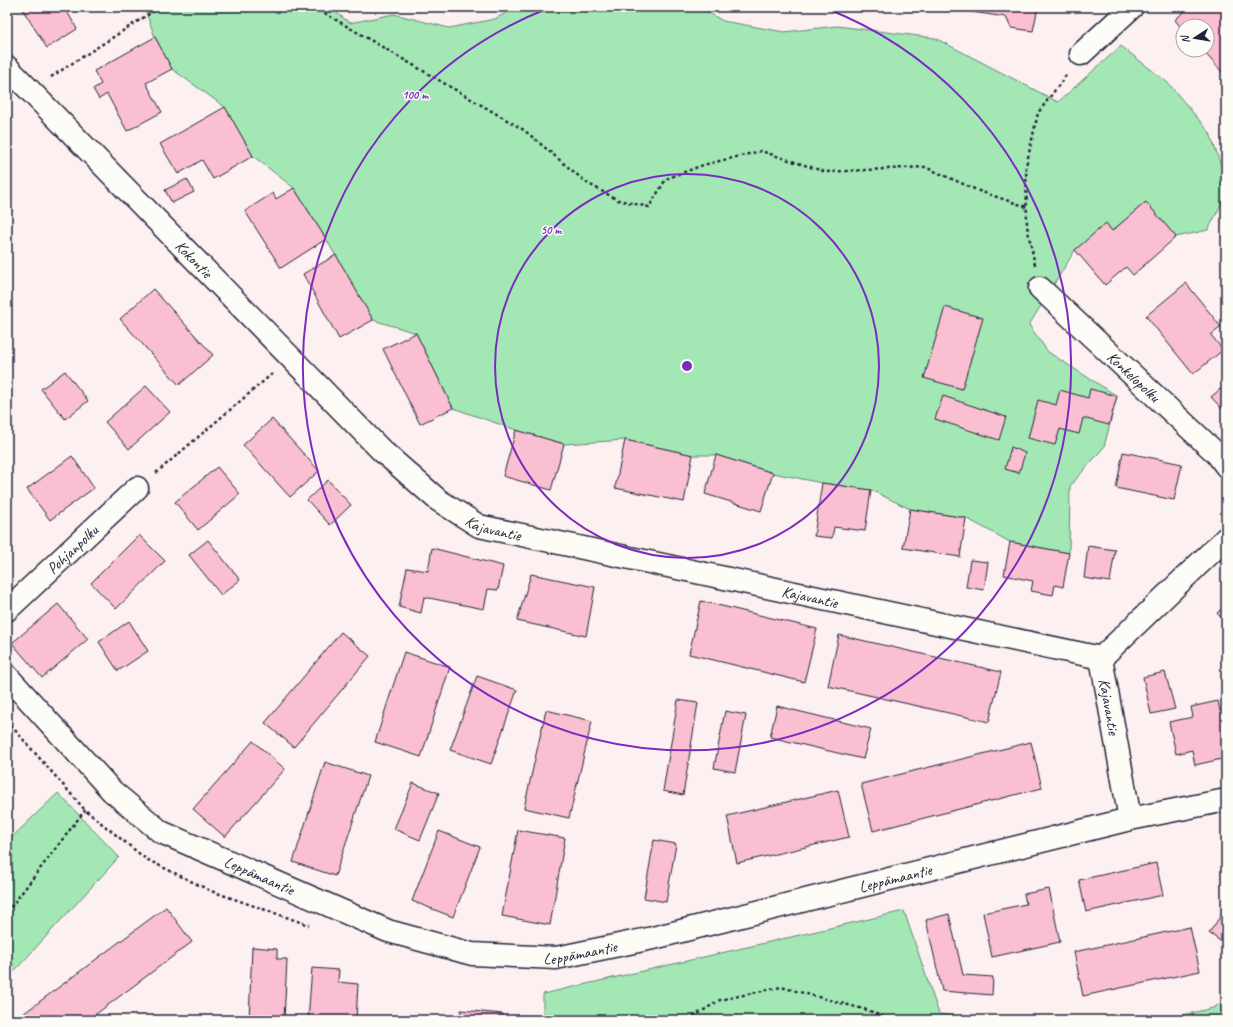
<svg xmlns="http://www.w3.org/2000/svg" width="1233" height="1027" font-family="Caveat,sans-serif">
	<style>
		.green { fill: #a3e8b4; stroke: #628578 }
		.building { fill: #fac0d2; stroke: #22223b }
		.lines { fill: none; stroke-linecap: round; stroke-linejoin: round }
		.minor-casing { stroke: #22223b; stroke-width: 25 }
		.path { stroke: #22223b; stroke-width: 2.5; stroke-dasharray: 3 3; stroke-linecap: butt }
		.minor { stroke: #fdfcf7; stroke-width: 22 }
		.ring { fill: none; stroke: #7b2cbf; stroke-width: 2 }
		.labels { text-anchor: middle; stroke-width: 3; stroke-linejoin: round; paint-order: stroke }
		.street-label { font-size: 16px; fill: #22223b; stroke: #fdfcf7 }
		.centre { fill: #7b2cbf; stroke: #fdfcf7; stroke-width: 2 }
		.ring-label { font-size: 12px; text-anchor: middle; font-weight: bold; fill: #7b2cbf; stroke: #fdfcf7; stroke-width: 3; stroke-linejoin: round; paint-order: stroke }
	</style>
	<rect width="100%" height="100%" fill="#fcf0f0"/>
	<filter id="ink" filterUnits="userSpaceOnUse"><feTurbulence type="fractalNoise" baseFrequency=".025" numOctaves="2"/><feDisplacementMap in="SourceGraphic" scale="8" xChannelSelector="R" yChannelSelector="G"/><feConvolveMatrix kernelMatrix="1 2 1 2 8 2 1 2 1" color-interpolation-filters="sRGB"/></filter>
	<g filter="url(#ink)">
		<!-- green -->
		<g class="green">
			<path d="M144 7H329L350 23 394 14 449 28 495 19 516 7H699L723 21 784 32 837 26 935 38 1058 102 1121 46 1168 83 1210 133 1226 181V195L1208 230 1176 237 1146 202 1112 231 1106 224 1075 250 1029 325 1048 352 1117 396 1104 447 1070 486 1069 553 1010 542 966 518 910 509 871 490 822 483 773 473 716 455H693L625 440 564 444 516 430 453 408 416 333 373 320 326 239 294 188 253 156 225 107 172 69 155 37Z"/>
			<path d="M58 793 119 857 7 979V842Z"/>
			<path d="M904 911 939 1014 979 1020H543V994Z"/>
			<path d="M1226 1000V1020H1162L1213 1008Z"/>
		</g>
		<!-- building -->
		<g class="building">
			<path d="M21 7H66L65 8 77 29 47 48Z"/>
			<path d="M966 7H1038L1033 31 1011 28 1006 17 965 11Z"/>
			<path d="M1189 7H1226V73L1224 74 1202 50H1207V26H1183V30L1175 20Z"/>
			<path d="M155 37 172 69 146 83 162 112 127 131 107 94 99 99 93 89 101 84 94 71Z"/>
			<path d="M225 107 253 156 213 179 202 160 178 174 160 144Z"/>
			<path d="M187 179 194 192 172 203 165 190Z"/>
			<path d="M294 188 326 239 281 268 245 211 273 193 276 199Z"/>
			<path d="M1146 202 1176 237 1133 275 1126 267 1105 285 1075 250 1106 223 1112 231Z"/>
			<path d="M336 255 373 320 339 339 303 274Z"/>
			<path d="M1186 283 1221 327 1211 335 1223 350 1193 374 1146 316Z"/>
			<path d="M153 289 213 355 179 385 120 319Z"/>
			<path d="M945 307 983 318 962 389 924 378Z"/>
			<path d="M416 333 453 408 420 424 383 349Z"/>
			<path d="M65 371 88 401 65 419 41 389Z"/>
			<path d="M1226 384V411L1225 412 1211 397Z"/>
			<path d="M146 386 170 412 129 449 105 422Z"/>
			<path d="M1090 389 1117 396 1109 425 1083 418 1079 434 1060 429 1055 445 1028 438 1038 400 1056 405 1060 390 1088 398Z"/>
			<path d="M943 396 1006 417 999 440 935 419Z"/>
			<path d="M272 419 319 471 290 497 243 445Z"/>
			<path d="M516 430 564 444 551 490 503 476Z"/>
			<path d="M625 440 693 455 684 502 615 488Z"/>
			<path d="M1011 447 1025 453 1019 473 1005 469Z"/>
			<path d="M1123 452 1182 464 1174 500 1116 488Z"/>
			<path d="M716 455 773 473 761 511 705 494Z"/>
			<path d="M72 456 94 488 50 520 27 489Z"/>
			<path d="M217 467 240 494 198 530 175 502Z"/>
			<path d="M328 480 351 505 330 525 307 500Z"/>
			<path d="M822 483 871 490 865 531 834 527 832 538 814 536Z"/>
			<path d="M910 509 966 518 960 557 903 548Z"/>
			<path d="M139 535 165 561 116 609 91 583Z"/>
			<path d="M208 540 240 580 221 595 189 555Z"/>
			<path d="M1010 542 1069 553 1063 587 1055 585 1053 595 1031 591 1033 581 1004 575Z"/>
			<path d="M1088 546 1115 550 1110 582 1084 578Z"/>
			<path d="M432 548 503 566 498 590 488 589 484 609 424 597 421 613 399 607 407 568 428 571Z"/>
			<path d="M970 560 988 562 984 590 966 587Z"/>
			<path d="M531 574 595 587 586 636 517 621Z"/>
			<path d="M701 601 817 629 804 682 689 654Z"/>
			<path d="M58 604 88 639 42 678 12 643Z"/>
			<path d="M1226 605V623L1217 613Z"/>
			<path d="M129 621 148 651 118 671 99 642Z"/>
			<path d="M341 632 370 656 294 747 265 723Z"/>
			<path d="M839 635 1001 672 989 722 828 686Z"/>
			<path d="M404 652 450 667 421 757 375 742Z"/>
			<path d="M1165 672 1175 709 1151 714 1143 677Z"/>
			<path d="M477 676 517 690 491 764 450 750Z"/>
			<path d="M678 700 698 703 683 795 663 791Z"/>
			<path d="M1218 701 1220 711 1226 709V758L1195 765 1192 750 1176 754 1169 722 1193 717 1191 707Z"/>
			<path d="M777 706 871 729 863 759 770 737Z"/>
			<path d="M546 710 592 721 569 818 524 808Z"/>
			<path d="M725 711 746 715 735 772 714 768Z"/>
			<path d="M253 741 285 769 225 837 193 809Z"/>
			<path d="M1031 742 1042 788 873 831 861 784Z"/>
			<path d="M325 762 368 776 335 876 293 862Z"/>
			<path d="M413 783 439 793 420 840 394 829Z"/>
			<path d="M838 790 849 837 737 863 727 816Z"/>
			<path d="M518 830 565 838 550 925 502 916Z"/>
			<path d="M439 831 480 847 453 917 412 901Z"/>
			<path d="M654 840 676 844 666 902 644 898Z"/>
			<path d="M1156 863 1163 895 1086 912 1079 880Z"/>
			<path d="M1049 889 1060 942 992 957 983 913 1026 904 1024 894Z"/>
			<path d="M166 907 192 942 88 1020H15Z"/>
			<path d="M1226 908V945L1209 933Z"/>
			<path d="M949 914 963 975 993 977 992 995 942 991 926 920Z"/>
			<path d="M1190 927 1200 971 1083 996 1074 952Z"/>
			<path d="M252 947 277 949V959H287L284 1020H249Z"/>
			<path d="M312 968 339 970 338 982 358 984 356 1020H308Z"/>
			<path d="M461 1010 503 1014V1020H460Z"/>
		</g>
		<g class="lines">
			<!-- minor casing -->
			<g class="minor-casing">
				<g id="minor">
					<path d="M1081 54 1132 7"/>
					<path id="s1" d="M7 67 381 450 438 500 479 526 1101 658 1130 819"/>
					<path id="s2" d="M1040 288 1217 454 1226 466"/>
					<path id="s3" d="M7 610 137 488"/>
					<path d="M1101 658 1226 538"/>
					<path id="s4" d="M7 676 112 791 161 832 388 931 472 954 556 958 653 938 1130 819 1226 800"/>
				</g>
			</g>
			<!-- path -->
			<g class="path">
				<path d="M314 7 524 130 587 183 618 200 649 207 666 179 703 165 761 151 826 172 925 167 979 191 1027 207"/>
				<path d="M51 77 160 7"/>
				<path d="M1035 265 1027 226 1026 166 1038 113 1067 74"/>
				<path d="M156 473 272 374"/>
				<path d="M7 721 85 810 146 859 211 891 309 925"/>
				<path d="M7 912 85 810"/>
				<path d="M688 1020 720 1000 781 987 867 1010 890 1020"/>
			</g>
			<!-- minor -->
			<use href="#minor" class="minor"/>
		</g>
	</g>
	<!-- distance rings -->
	<g class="ring">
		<circle cx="687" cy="366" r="192"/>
		<path d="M825 8A384 384 0 1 1 549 8"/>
	</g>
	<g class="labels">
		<!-- street labels -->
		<g class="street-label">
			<text dy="6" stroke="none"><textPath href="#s1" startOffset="268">Kokontie</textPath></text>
			<text dy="6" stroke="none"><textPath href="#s2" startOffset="129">Konkelopolku</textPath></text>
			<text dy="6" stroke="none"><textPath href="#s1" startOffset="674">Kajavantie</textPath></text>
			<text dy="6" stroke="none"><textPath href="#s3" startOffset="89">Pohjanpolku</textPath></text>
			<text dy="6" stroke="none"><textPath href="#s1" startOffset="998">Kajavantie</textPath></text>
			<text dy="6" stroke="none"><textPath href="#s1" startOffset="1345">Kajavantie</textPath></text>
			<text dy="6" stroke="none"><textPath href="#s4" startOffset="327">Leppämaantie</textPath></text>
			<text dy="6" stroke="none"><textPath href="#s4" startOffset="987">Leppämaantie</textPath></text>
			<text dy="6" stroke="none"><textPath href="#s4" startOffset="663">Leppämaantie</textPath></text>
		</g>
	</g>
	<circle cx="687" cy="366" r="6" class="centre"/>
	<g class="ring-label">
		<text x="415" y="99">100 m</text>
		<text x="551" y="234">50 m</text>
	</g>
	<!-- margin -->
	<rect width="1233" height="1027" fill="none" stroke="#fdfcf7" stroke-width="24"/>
	<rect x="12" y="12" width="1209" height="1003" fill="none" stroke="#22223b" stroke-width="1.5" filter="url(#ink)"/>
	<!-- north arrow -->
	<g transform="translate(1195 38) rotate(258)"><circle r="19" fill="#fdfcf7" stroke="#a5a5ac"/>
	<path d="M0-3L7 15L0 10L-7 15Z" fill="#22223b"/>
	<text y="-6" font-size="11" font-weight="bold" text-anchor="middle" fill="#22223b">N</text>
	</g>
</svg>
